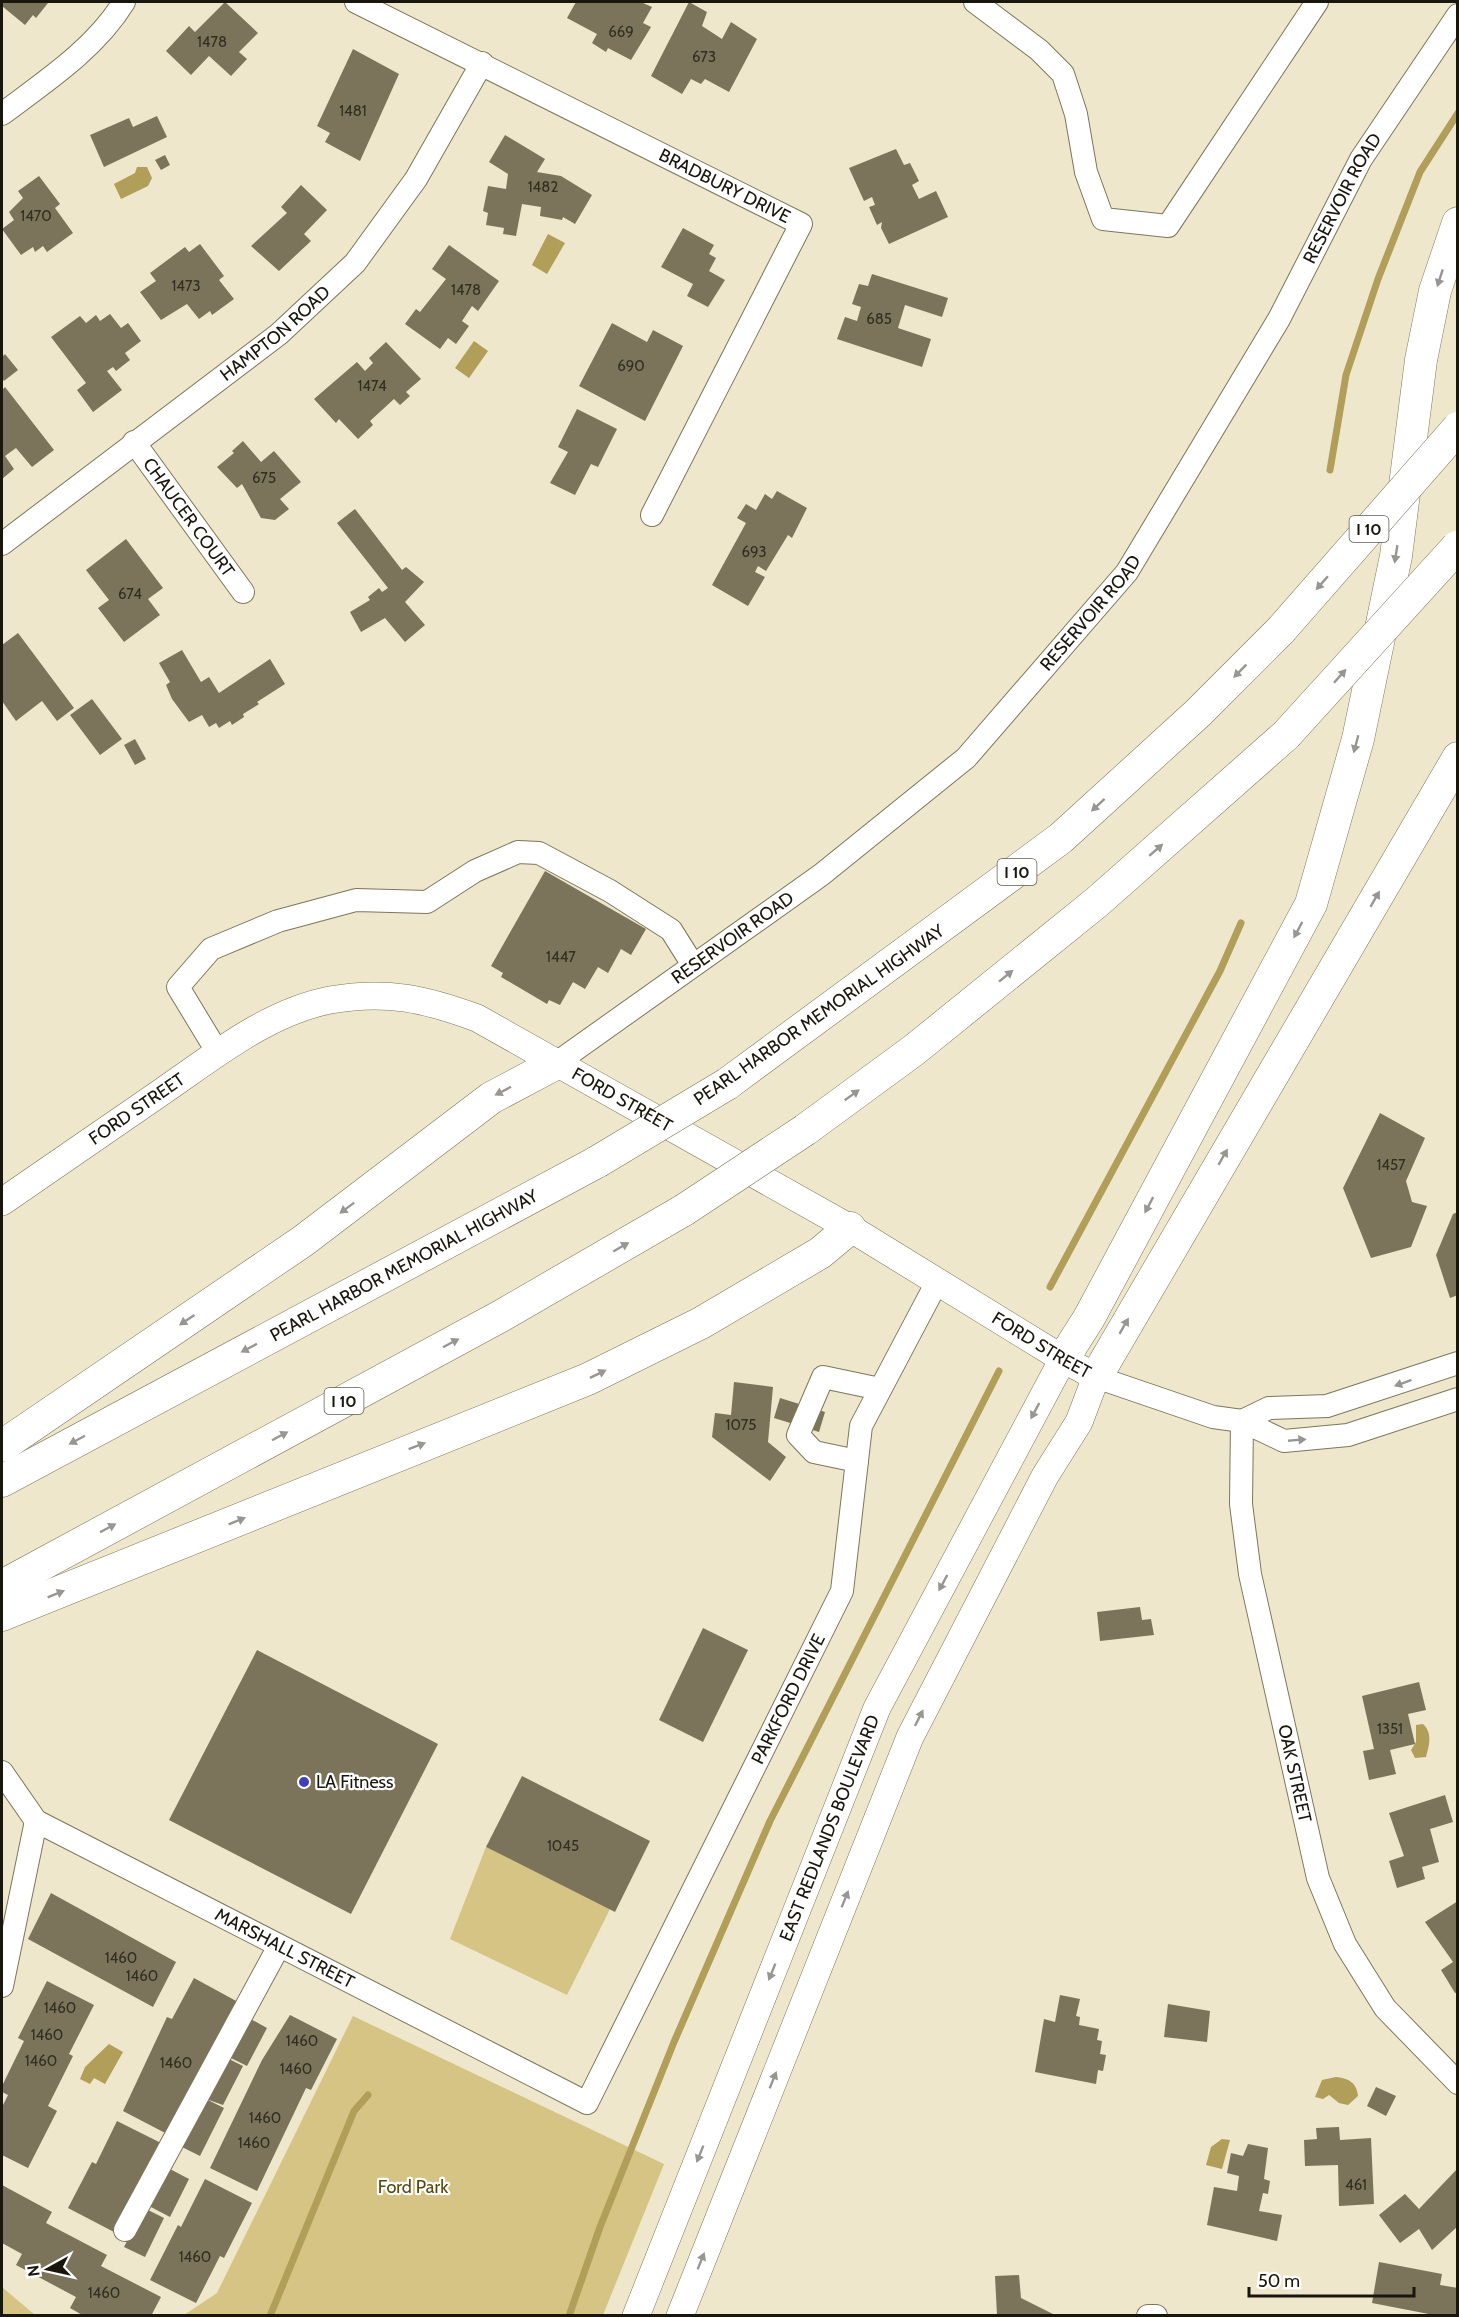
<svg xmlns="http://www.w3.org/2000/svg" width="1459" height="2317" font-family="Cabin,sans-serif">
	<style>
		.green { fill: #d5c483 }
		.water { fill: #b09e59 }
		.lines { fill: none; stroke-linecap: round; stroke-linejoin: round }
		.stream { stroke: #b09e59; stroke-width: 7 }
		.building { fill: #7b745b }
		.minor-casing { stroke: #7c765d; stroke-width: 24 }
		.major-casing { stroke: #7c765d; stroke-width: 28 }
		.highway-casing { stroke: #7c765d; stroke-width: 33 }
		.minor { stroke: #fff; stroke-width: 22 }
		.major { stroke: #fff; stroke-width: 27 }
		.highway { stroke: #fff; stroke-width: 32 }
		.highway-bridge-casing { stroke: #7c765d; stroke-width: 33; stroke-linecap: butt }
		.highway-bridge { stroke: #fff; stroke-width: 32 }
		.oneway { fill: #989692 }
		.poi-dot { fill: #3f42b6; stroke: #fff; stroke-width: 2 }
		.labels { text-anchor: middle; stroke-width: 4.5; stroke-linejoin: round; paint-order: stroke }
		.number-label { font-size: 15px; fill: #322e20 }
		.shield { fill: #fff; stroke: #5e5c56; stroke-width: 1.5 }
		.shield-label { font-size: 16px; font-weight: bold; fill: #19160d }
		.street-label { font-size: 18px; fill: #19160d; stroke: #fff }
		.poi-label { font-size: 18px; fill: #19160d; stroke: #fff; text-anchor: start }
		.park-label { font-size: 18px; fill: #554912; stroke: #fff }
	</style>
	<rect width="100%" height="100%" fill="#eee7cb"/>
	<!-- green -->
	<g class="green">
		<path d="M486 1847 610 1909 567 1995 450 1939Z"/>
		<path d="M353 2016 664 2164 603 2315H184L217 2293Z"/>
		<path d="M2 2287 35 2315H2Z"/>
	</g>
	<!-- water -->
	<g class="water">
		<path d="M137 167H147L152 178 148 186 121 199 114 184 135 173Z"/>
		<path d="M548 234 565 243 547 274 532 265Z"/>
		<path d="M474 341 488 351 469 378 455 368Z"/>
		<path d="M1423 1724C1433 1733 1429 1746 1426 1757L1415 1758 1411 1750 1416 1742V1725Z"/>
		<path d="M109 2044 123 2052 105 2084 94 2078 90 2084 80 2079 85 2067Z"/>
		<path d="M1336 2077C1347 2078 1357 2082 1358 2096L1348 2105 1339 2103 1329 2095 1323 2099 1315 2097 1322 2080Z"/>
		<path d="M1222 2139 1230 2140 1222 2169 1206 2165 1211 2147Z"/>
	</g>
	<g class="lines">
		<!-- stream -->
		<g class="stream">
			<path d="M1330 470 1346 375 1378 279 1420 172 1458 113"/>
			<path d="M1050 1287 1220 971 1241 923"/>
			<path d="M270 2316 354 2111 368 2095"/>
			<path d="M569 2316 600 2227 674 2042 770 1821 999 1371"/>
		</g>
	</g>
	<!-- building -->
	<g class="building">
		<path d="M2 2H46L48 3 36 18 33 15 25 25 2 6Z"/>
		<path d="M225 2 258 33 239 52 247 59 231 76 209 56 191 75 166 51 189 26 195 32Z"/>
		<path d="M576 2H641L652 7 643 23 651 27 631 60 608 48 606 52 592 43 597 34 567 18Z"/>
		<path d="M689 2 707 12 702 26 722 39 731 22 757 39 729 92 705 79 701 84 691 79 682 94 651 76Z"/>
		<path d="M353 49 399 74 360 161 325 142 330 133 317 126Z"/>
		<path d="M157 116 167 137 104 167 90 135 129 118 133 127Z"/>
		<path d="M505 135 545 159 537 172 561 176 592 195 575 224 563 217 562 220 540 216 541 207 522 204 516 236 503 234 504 228 486 225 488 213 483 211 488 186 506 189 508 174 489 162Z"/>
		<path d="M896 149 904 165 910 163 919 181 912 185 919 199 936 191 948 217 889 244 881 228 882 222 877 225 869 207 875 205 872 197 864 201 849 168Z"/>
		<path d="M165 155 170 165 161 170 155 160Z"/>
		<path d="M39 176 60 204 55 208 73 233 47 252 43 246 35 252 33 247 21 255 2 229 14 220 9 212 23 198 18 191Z"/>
		<path d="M301 185 327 210 304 234 311 241 279 271 251 246 287 213 281 207Z"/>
		<path d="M683 228 714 245 709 254 716 258 709 271 725 280 708 307 687 296 693 284 661 267Z"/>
		<path d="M200 244 224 276 219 280 234 299 212 315 210 311 199 319 187 304 161 320 140 292 156 281 150 273 185 247 189 252Z"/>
		<path d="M449 245 499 281 478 311 472 306 462 321 469 326 456 344 448 338 440 349 405 324 416 309 420 312 446 279 432 269Z"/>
		<path d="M872 274 948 298 942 317 905 305 898 328 931 339 922 367 837 339 845 317 857 321 861 307 852 304 859 284 868 286Z"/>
		<path d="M110 314 121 328 128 323 141 341 125 353 130 360 116 371 113 367 107 371 122 390 93 412 77 390 86 383 51 337 80 316 86 323 96 315 100 321Z"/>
		<path d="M612 323 647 342 653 330 683 346 645 421 579 386Z"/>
		<path d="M386 342 421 379 406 392 410 396 400 405 394 399 370 421 373 425 358 439 339 419 336 423 314 399 357 362 365 371 373 363 369 358Z"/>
		<path d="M5 354 18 370 4 381 2 378V357Z"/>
		<path d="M5 387 54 450 32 467 16 448 5 456 14 469 2 479V390Z"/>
		<path d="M577 409 617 429 598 467 591 464 575 495 550 483 568 452 558 447Z"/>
		<path d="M243 441 261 462 274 451 301 482 280 499 289 509 275 520 261 518 242 484 237 488 217 467 234 453 232 451Z"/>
		<path d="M777 491 807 508 792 538 788 535 766 571 758 566 755 572 765 577 748 606 712 585 746 523 737 518 746 504 756 510 765 494 772 499Z"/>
		<path d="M355 509 402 570 406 567 424 582 405 602 425 625 405 642 385 618 361 632 350 612 370 600 368 597 379 588 382 592 388 588 337 523Z"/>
		<path d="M126 539 163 588 148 599 160 615 124 642 98 608 109 600 86 570Z"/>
		<path d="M18 633 74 708 57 721 42 701 16 721 2 701V645Z"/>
		<path d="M182 650 201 682 209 677 219 693 270 659 285 684 257 702 259 704 243 714 244 717 232 725 230 721 219 728 216 723 209 727 202 715 189 722 172 699 166 685 170 682 159 663Z"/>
		<path d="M92 699 122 739 100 755 70 715Z"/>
		<path d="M135 739 146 759 135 765 124 745Z"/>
		<path d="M545 871 646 929 631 955 621 949 608 973 598 967 585 989 573 982 560 1005 549 1000 547 1004 501 977 503 973 491 966Z"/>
		<path d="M1380 1113 1425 1138 1406 1181 1412 1202 1427 1206 1411 1247 1371 1258 1343 1188Z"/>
		<path d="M1458 1212V1295L1450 1298 1436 1255 1453 1214Z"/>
		<path d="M734 1382 773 1387 768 1442 786 1457 770 1481 712 1437 715 1413 731 1415Z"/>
		<path d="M780 1398 825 1412 819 1432 774 1418Z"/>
		<path d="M1140 1607 1142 1620 1151 1619 1154 1635 1100 1641 1097 1612Z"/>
		<path d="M703 1628 748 1650 703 1742 659 1720Z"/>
		<path d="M257 1650 438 1744 351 1914 169 1820Z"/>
		<path d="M1419 1682 1426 1710 1408 1714 1415 1744 1390 1750 1396 1774 1369 1780 1363 1751 1374 1749 1362 1696Z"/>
		<path d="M522 1776 650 1841 615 1912 486 1847Z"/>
		<path d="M1445 1795 1453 1822 1430 1829 1439 1862 1422 1867 1425 1879 1397 1888 1389 1861 1404 1856 1389 1813Z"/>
		<path d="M51 1893 176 1962 153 2007 28 1939Z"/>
		<path d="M1458 1901V1992L1455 1993 1441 1970 1453 1962 1425 1922Z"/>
		<path d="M194 1978 238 2002 193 2081 169 2135 123 2111 167 2017 172 2019Z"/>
		<path d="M47 1981 94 2005 69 2054 73 2056 48 2106 57 2111 28 2168 2 2155V2107L8 2095 2 2092V2086L24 2041 18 2038Z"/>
		<path d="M1060 1995 1080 1999 1076 2016 1080 2017 1079 2025 1099 2029 1097 2040 1102 2041 1100 2054 1106 2055 1103 2071 1098 2070 1096 2084 1035 2072 1044 2019 1055 2022Z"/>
		<path d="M1168 2004 1210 2011 1207 2042 1164 2037Z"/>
		<path d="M290 2015 337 2039 311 2090 306 2088 257 2191 210 2168 262 2060Z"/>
		<path d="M247 2017 267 2028 247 2066 227 2056Z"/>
		<path d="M223 2056 243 2066 223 2105 206 2099 224 2108 200 2156 180 2146Z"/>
		<path d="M1376 2087 1396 2096 1386 2116 1367 2106Z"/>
		<path d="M117 2121 163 2144 114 2232 68 2208 92 2162 96 2164Z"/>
		<path d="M1339 2127 1340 2140 1371 2138 1374 2204 1339 2206 1338 2165 1305 2166 1304 2140 1317 2139 1316 2128Z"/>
		<path d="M1248 2144 1268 2148 1264 2179 1270 2181 1268 2194 1263 2193 1259 2211 1282 2215 1277 2241 1207 2225 1214 2187 1237 2191 1239 2176 1227 2173 1231 2153 1243 2156Z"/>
		<path d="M168 2168 189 2179 170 2217 149 2206Z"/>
		<path d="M1458 2168V2226L1432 2250 1419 2229 1400 2243 1379 2215 1405 2194 1419 2209Z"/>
		<path d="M205 2179 252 2203 224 2258 220 2256 196 2303 150 2280 178 2225 181 2227Z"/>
		<path d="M2 2185 52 2212 46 2223 107 2255 101 2266 161 2297 151 2316H84L70 2308 76 2297 16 2265 22 2254 2 2243Z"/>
		<path d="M144 2208 164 2218 145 2257 124 2247Z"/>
		<path d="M1379 2262 1442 2274 1440 2285 1458 2288V2316H1439L1372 2303Z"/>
		<path d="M1019 2275 1021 2298 1057 2316H997L995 2276Z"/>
	</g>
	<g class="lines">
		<!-- minor casing -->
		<g class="minor-casing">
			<g id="minor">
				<path id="s1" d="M356 2 801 224 652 515"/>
				<path d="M975 2 1039 50 1063 74 1076 114 1086 172 1103 219 1168 226 1317 2"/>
				<path d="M2 114C46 81 95 49 124 2"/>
				<path id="s2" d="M134 442 243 592"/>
				<path id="s3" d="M2 544 279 334 355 263 416 179 482 63"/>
				<path d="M218 1053 178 987 211 949 278 921 356 900 427 902 475 871 518 852 539 853 610 891 671 930 693 965"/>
				<path id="s4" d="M555 1064 821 875 966 758 1127 572 1279 319 1361 159 1458 15"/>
				<path d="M1096 1377 1213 1417 1242 1421 1284 1441 1348 1435 1458 1399"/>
				<path id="s5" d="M1242 1421 1241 1504 1250 1574 1318 1878 1345 1944 1385 2008 1458 2083"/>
				<path d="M1242 1421 1269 1408 1327 1406 1458 1363"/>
				<path d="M857 1461 814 1452 798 1435 823 1377 880 1389"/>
				<path id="s6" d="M2 1772 36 1821 587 2103 842 1591 861 1426 937 1282"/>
				<path d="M2 1986 36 1821"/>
				<path d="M125 2230 279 1946"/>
				<path d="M1148 2316H1156"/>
			</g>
		</g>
		<!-- major casing -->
		<g class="major-casing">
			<g id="major">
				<path id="s7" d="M2 1202C55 1165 109 1128 163 1091 214 1056 268 1012 330 1000 387 990 425 999 477 1018L850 1228 1063 1359 1096 1377 1079 1422 1045 1476 910 1737 680 2316"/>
				<path id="s8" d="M636 2316 877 1708 1063 1359"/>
			</g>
		</g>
		<!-- highway casing -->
		<g class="highway-casing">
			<g id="highway">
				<path d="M727 1084 1061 838 1198 713 1281 630"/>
				<path d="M805 1130 914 1050 1097 902 1286 735"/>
				<path d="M1063 1359 1089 1318 1311 904 1358 739 1396 556 1421 360 1435 291 1458 223"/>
				<path d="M1096 1377 1458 758"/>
				<path d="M2 1446 303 1241 491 1098 555 1064"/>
				<path id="s9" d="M2 1481 597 1162"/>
				<path d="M2 1586 501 1316 684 1210"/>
				<path d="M2 1615 588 1379 701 1323 820 1253 850 1228"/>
			</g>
		</g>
		<!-- minor -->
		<use href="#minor" class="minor"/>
		<!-- major -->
		<use href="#major" class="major"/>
		<!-- highway -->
		<use href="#highway" class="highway"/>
		<!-- highway-bridge casing -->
		<g class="highway-bridge-casing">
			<g id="highway-bridge">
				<path d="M1281 630 1458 428"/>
				<path d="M1286 735 1457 547"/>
				<path d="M597 1162 727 1084"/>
				<path d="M684 1210 805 1130"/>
			</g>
		</g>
		<!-- highway-bridge -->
		<use href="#highway-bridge" class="highway-bridge"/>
	</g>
	<!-- one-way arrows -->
	<defs><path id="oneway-solid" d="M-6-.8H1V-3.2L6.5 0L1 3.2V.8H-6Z" transform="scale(1.5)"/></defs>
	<g class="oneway">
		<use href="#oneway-solid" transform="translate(1440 278) rotate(108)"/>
		<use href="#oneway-solid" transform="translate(1396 554) rotate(99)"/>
		<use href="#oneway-solid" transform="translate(1322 583) rotate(131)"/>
		<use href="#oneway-solid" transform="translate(1240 671) rotate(135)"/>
		<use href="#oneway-solid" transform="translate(1340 676) rotate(-48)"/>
		<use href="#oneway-solid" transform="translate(1356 744) rotate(105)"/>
		<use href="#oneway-solid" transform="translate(1098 805) rotate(137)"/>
		<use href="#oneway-solid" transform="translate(1156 850) rotate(-41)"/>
		<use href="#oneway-solid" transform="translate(1375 899) rotate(-60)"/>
		<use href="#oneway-solid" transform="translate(1298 930) rotate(118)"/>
		<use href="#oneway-solid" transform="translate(1006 976) rotate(-39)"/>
		<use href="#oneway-solid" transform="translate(503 1091) rotate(152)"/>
		<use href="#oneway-solid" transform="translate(852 1095) rotate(-36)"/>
		<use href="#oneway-solid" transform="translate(1223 1157) rotate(-60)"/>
		<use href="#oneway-solid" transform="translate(1149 1205) rotate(118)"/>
		<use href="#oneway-solid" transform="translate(347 1208) rotate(143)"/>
		<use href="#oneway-solid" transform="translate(621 1247) rotate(-30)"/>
		<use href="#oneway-solid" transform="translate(187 1320) rotate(146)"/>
		<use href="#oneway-solid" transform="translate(1124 1326) rotate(-60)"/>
		<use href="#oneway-solid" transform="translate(451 1343) rotate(-28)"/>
		<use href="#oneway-solid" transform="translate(249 1348) rotate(152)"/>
		<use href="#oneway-solid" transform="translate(598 1374) rotate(-26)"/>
		<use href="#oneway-solid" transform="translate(1403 1383) rotate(160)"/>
		<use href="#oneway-solid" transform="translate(1035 1411) rotate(118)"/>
		<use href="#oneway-solid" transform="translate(280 1436) rotate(-28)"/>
		<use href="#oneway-solid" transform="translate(77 1440) rotate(152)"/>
		<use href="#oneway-solid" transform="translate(1297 1440) rotate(-5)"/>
		<use href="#oneway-solid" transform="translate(417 1446) rotate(-21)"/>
		<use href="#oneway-solid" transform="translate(237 1521) rotate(-22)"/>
		<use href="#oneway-solid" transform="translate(108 1528) rotate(-28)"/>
		<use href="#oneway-solid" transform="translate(943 1583) rotate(118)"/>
		<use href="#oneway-solid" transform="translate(56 1594) rotate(-22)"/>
		<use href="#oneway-solid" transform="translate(919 1718) rotate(-63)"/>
		<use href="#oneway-solid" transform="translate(845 1899) rotate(-68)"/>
		<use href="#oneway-solid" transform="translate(772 1972) rotate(112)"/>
		<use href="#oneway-solid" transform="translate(773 2080) rotate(-68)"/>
		<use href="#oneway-solid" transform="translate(700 2154) rotate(112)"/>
		<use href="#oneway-solid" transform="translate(701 2261) rotate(-68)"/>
	</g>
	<!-- markers -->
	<circle class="poi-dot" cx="304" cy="1782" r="6"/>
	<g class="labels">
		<!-- number labels -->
		<g class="number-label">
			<text x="621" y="37">669</text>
			<text x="212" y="47">1478</text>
			<text x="704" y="62">673</text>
			<text x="353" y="116">1481</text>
			<text x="543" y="192">1482</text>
			<text x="36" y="221">1470</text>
			<text x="186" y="291">1473</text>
			<text x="466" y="295">1478</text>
			<text x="879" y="324">685</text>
			<text x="631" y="371">690</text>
			<text x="372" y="391">1474</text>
			<text x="264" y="483">675</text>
			<text x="754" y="557">693</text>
			<text x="130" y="599">674</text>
			<text x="561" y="962">1447</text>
			<text x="1391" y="1170">1457</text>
			<text x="741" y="1430">1075</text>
			<text x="1390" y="1734">1351</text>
			<text x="563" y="1851">1045</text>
			<text x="121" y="1963">1460</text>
			<text x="142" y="1981">1460</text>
			<text x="60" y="2013">1460</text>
			<text x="47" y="2040">1460</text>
			<text x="302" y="2046">1460</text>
			<text x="41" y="2066">1460</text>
			<text x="176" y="2068">1460</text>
			<text x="296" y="2074">1460</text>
			<text x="265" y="2123">1460</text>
			<text x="254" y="2148">1460</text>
			<text x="1356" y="2190">461</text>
			<text x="195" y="2262">1460</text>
			<text x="104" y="2298">1460</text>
		</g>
		<!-- shield labels -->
		<g class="shield">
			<rect x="1349.5" y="516" width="39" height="26" rx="4.5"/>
			<rect x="997.5" y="859" width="39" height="26" rx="4.5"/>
			<rect x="324.5" y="1388" width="39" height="26" rx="4.5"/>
		</g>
		<g class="shield-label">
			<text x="1369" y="535">I 10</text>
			<text x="1017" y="878">I 10</text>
			<text x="344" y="1407">I 10</text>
		</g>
		<!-- street labels -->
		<g class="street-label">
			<text dy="6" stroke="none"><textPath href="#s1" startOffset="412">BRADBURY DRIVE</textPath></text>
			<text dy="6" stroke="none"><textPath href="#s4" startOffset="1190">RESERVOIR ROAD</textPath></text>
			<text dy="6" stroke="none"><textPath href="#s3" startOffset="345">HAMPTON ROAD</textPath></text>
			<text dy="6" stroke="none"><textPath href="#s2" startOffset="93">CHAUCER COURT</textPath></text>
			<text dy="6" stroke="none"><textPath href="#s4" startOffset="704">RESERVOIR ROAD</textPath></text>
			<text dy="6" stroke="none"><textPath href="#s4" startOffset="218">RESERVOIR ROAD</textPath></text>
			<text transform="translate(819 1015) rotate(-35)" y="6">PEARL HARBOR MEMORIAL HIGHWAY</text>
			<text dy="6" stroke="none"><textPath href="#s7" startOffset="704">FORD STREET</textPath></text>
			<text dy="6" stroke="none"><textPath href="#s7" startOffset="164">FORD STREET</textPath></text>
			<text dy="6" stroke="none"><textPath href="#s9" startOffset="456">PEARL HARBOR MEMORIAL HIGHWAY</textPath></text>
			<text dy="6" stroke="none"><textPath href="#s7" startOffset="1190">FORD STREET</textPath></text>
			<text dy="6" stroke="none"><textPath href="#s6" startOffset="1130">PARKFORD DRIVE</textPath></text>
			<text dy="6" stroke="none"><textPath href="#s5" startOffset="358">OAK STREET</textPath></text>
			<text dy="6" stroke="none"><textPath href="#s8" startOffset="525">EAST REDLANDS BOULEVARD</textPath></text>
			<text dy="6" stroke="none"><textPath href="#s6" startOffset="339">MARSHALL STREET</textPath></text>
		</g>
		<!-- poi labels -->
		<g class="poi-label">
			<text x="316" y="1788">LA Fitness</text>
		</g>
		<!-- park labels -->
		<g class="park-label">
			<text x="413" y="2193">Ford Park</text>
		</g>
	</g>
	<!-- border -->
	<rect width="1459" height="2317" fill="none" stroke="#19160d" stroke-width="6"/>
	<!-- north arrow -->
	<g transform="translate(48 2269) rotate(262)" stroke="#ffffff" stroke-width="4.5" paint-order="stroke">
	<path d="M0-4.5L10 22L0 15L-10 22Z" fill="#19160d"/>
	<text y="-9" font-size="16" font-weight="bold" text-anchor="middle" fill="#19160d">N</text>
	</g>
	<!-- scale -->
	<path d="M1249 2287v9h165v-9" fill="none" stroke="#19160d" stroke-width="3"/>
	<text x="1258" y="2287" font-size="18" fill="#19160d" stroke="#ffffff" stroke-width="4.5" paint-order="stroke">50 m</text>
</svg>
